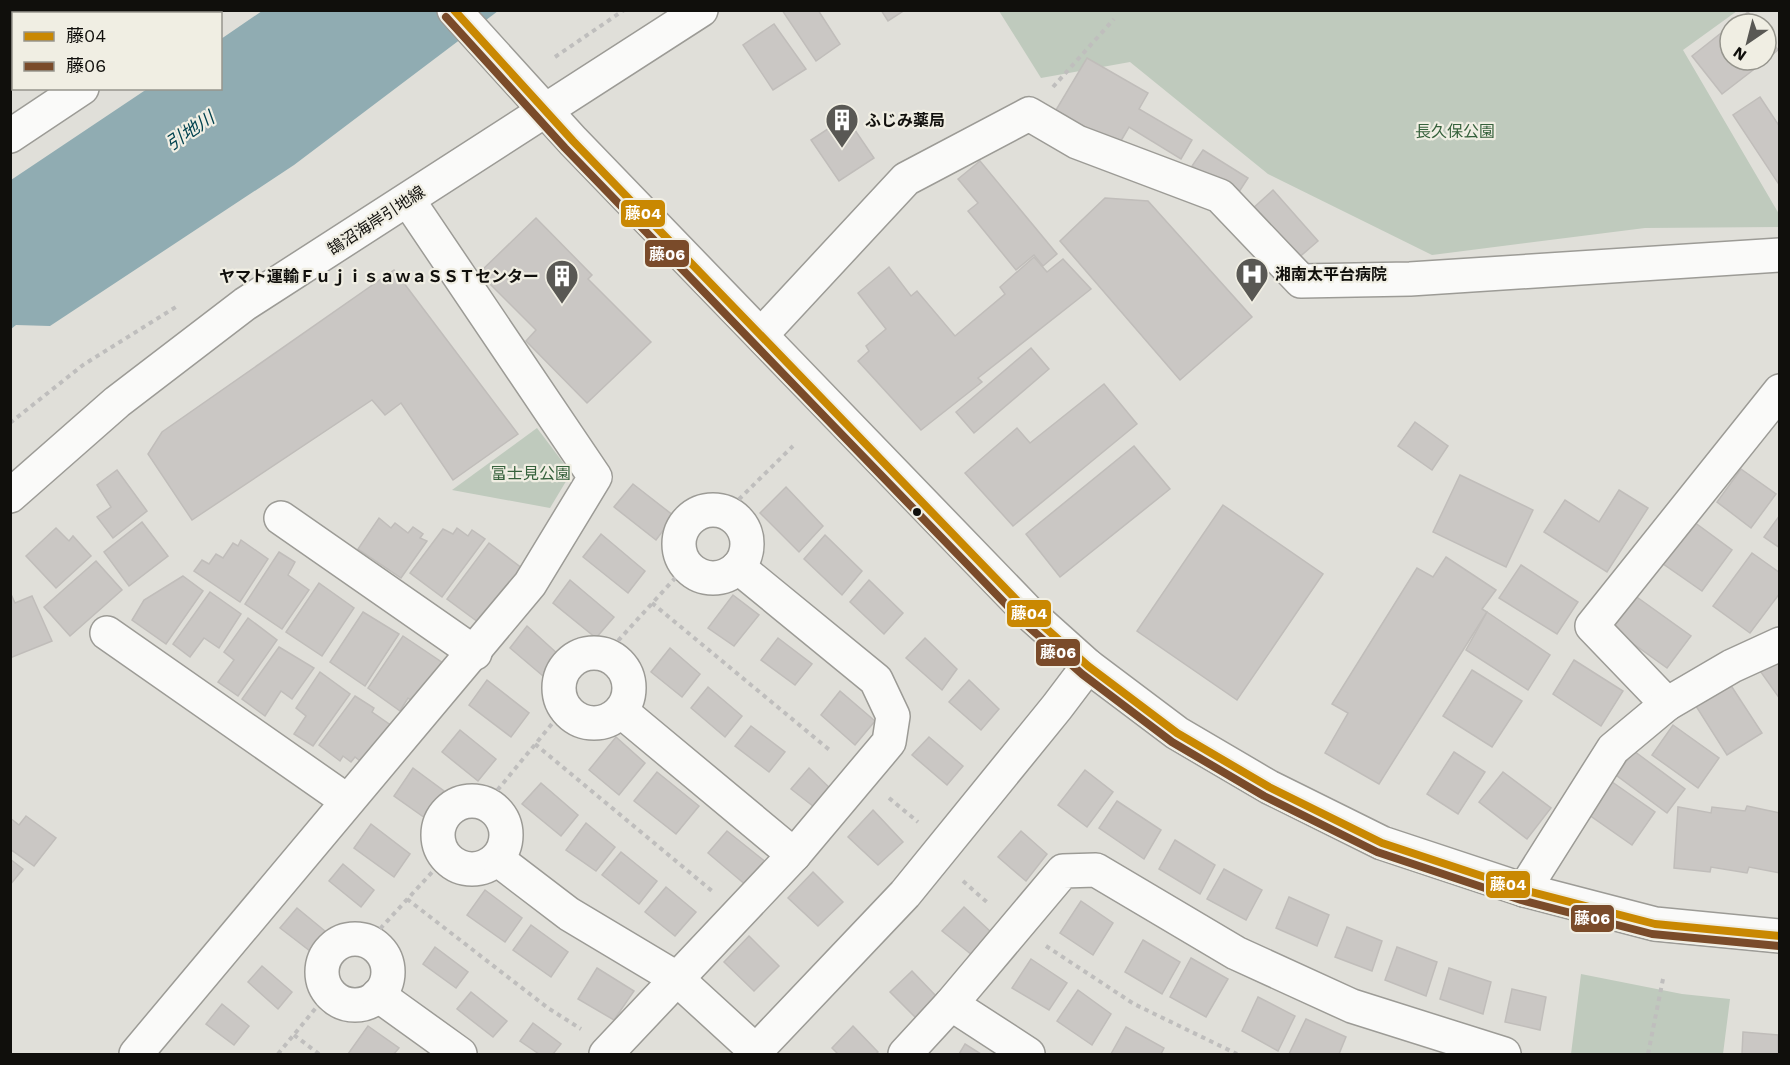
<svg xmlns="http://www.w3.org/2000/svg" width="1790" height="1065" font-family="'Work Sans','Noto Sans JP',sans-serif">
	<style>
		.green { fill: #bfcabd }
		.water { fill: #90acb2 }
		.building { fill: #cac7c4; stroke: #c0bdba; stroke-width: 1.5 }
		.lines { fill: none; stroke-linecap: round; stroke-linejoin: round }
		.minor-casing { stroke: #9c9b96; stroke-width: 36 }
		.major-casing { stroke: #9c9b96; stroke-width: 36 }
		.path { stroke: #bfbebd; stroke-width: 4; stroke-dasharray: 4.5 4.5; stroke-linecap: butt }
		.minor { stroke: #fafaf9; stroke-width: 33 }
		.major { stroke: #fafaf9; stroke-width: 33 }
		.bus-1-casing { stroke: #f0eee3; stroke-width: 12 }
		.bus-2-casing { stroke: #f0eee3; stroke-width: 12 }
		.bus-1 { stroke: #c98802; stroke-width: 8 }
		.bus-2 { stroke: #7a4b2a; stroke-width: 8 }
		.bus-dot { fill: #100f0c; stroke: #f0eee3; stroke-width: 2 }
		.labels { text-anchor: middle; stroke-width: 4.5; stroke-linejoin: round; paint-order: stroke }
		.poi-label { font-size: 16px; font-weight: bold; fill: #100f0c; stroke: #f0eee3; text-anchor: start }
		.park-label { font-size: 16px; fill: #36613c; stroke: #f0eee3 }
		.street-label { font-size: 16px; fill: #100f0c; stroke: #f0eee3 }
		.water-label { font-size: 18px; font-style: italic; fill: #01424f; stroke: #f0eee3 }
		.line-badge { stroke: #f0eee3; stroke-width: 2 }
		.badge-label { font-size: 16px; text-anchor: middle; font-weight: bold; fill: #fff }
	</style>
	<rect width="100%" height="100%" fill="#e0dfd9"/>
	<!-- green -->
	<g class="green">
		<path d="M999 11H1737L1683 50 1779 214V227L1645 228 1432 255 1268 174 1130 62 1041 78Z"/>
		<path d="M537 428 571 473 550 508 452 490Z"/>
		<path d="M1581 974 1682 994 1730 999 1723 1054H1571Z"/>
	</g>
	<!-- water -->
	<path class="water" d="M262 11H498L294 165 50 326 16 325 11 329V180L147 89 220 88 221 39Z"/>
	<!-- building -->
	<g class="building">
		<path d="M21 10H61L63 14H23Z"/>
		<path d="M782 10H818L840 44 816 61Z"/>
		<path d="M881 10H905L888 21Z"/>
		<path d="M1748 12 1758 24H1732Z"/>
		<path d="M13 19H14V73L10 68V21Z"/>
		<path d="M774 24 806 69 773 90 743 45Z"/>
		<path d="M1730 26V60H1766L1722 94 1692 56Z"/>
		<path d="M1766 34 1778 50 1766 60Z"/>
		<path d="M1087 58 1148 93 1139 109 1192 140 1181 159 1129 127 1118 146 1056 110Z"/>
		<path d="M1760 97 1780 127V186L1733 115Z"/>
		<path d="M846 117 874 158 839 181 811 140Z"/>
		<path d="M1203 150 1248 178 1237 195 1192 166Z"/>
		<path d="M980 161 1057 254 1043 266 1034 255 1016 270 968 211 978 203 958 179Z"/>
		<path d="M1273 190 1318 241 1296 260 1251 210Z"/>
		<path d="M1105 198 1148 201 1252 317 1180 380 1060 241Z"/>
		<path d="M536 218 592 275 588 279 651 342 587 403 526 341 536 330 479 273Z"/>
		<path d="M1034 257 1047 272 1063 259 1091 289 978 378 982 382 921 430 858 361 869 351 866 346 886 329 858 293 889 267 911 296 917 291 955 336 1005 294 1000 287Z"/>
		<path d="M394 270 518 434 453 480 401 403 385 415 372 400 192 520 148 454 162 432Z"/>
		<path d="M1031 348 1049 369 974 433 956 412Z"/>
		<path d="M1104 384 1137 424 1013 526 965 473 1017 428 1030 443Z"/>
		<path d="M1415 422 1448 446 1432 470 1398 446Z"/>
		<path d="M1134 446 1170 489 1060 577 1026 534Z"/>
		<path d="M1741 469 1776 494 1751 528 1717 502Z"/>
		<path d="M117 470 147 511 113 538 97 517 111 507 97 485Z"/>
		<path d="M1460 475 1533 510 1506 567 1433 532Z"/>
		<path d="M633 484 674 516 656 540 614 507Z"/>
		<path d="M786 487 823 526 799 552 760 513Z"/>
		<path d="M1619 490 1648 508 1607 572 1544 532 1565 500 1599 522Z"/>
		<path d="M1223 505 1323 574 1237 700 1137 631Z"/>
		<path d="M1780 515V548L1764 537Z"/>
		<path d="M379 518 391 528 395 523 408 533 413 527 423 534 420 538 427 541 401 578 358 549Z"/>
		<path d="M1690 519 1732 550 1702 591 1659 561Z"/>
		<path d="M142 522 168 556 129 586 104 552Z"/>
		<path d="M56 528 69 541 73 536 91 556 56 588 26 556Z"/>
		<path d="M457 528 468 536 472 530 485 539 442 597 410 573 443 529 453 534Z"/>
		<path d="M601 534 645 571 628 593 583 557Z"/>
		<path d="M825 535 862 571 842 595 804 559Z"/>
		<path d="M241 540 268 559 240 602 194 571 202 560 209 564 216 554 223 558 233 543 238 546Z"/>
		<path d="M489 543 523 569 482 625 447 599Z"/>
		<path d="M279 552 295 562 288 575 309 590 282 629 245 604Z"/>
		<path d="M1752 553 1780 573V593L1750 633 1713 606Z"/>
		<path d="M1446 557 1496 590 1482 609 1487 612 1379 784 1325 753 1348 713 1332 704 1417 568 1433 577Z"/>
		<path d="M96 561 122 590 70 636 44 607Z"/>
		<path d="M1521 565 1578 602 1557 634 1499 598Z"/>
		<path d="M183 576 203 591 166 644 132 620 144 600Z"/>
		<path d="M570 580 614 617 596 638 553 603Z"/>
		<path d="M869 580 903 613 884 634 850 602Z"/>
		<path d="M319 583 354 608 322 656 286 632Z"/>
		<path d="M10 592 15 603 32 596 52 641 10 658Z"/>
		<path d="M210 592 241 614 219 648 204 638 190 657 173 644Z"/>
		<path d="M733 595 759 615 734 646 708 628Z"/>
		<path d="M1634 595 1691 636 1667 668 1610 627Z"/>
		<path d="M363 612 399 634 365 686 330 662Z"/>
		<path d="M1487 612 1550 655 1528 690 1466 650Z"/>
		<path d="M248 618 277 640 238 696 218 682 234 660 224 652Z"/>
		<path d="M527 626 559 655 543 676 510 648Z"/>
		<path d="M403 636 443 663 415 703 408 698 400 711 368 688Z"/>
		<path d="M778 638 812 664 795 685 761 660Z"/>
		<path d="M925 638 957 669 942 690 906 658Z"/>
		<path d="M279 647 314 668 292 699 281 691 265 716 242 699Z"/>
		<path d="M670 648 700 674 682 697 651 672Z"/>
		<path d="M1780 653V699L1758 668Z"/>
		<path d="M1574 660 1623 691 1601 726 1553 694Z"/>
		<path d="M1472 670 1522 701 1492 747 1443 716Z"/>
		<path d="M320 672 350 694 313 746 294 734 306 716 296 708Z"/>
		<path d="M487 680 529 713 511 737 469 705Z"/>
		<path d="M969 680 999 709 981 730 949 702Z"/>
		<path d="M1728 681 1762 733 1727 755 1694 703Z"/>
		<path d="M708 687 742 716 725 737 691 708Z"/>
		<path d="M840 691 875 721 855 745 821 715Z"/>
		<path d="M355 696 374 708 372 712 392 726 364 764 355 757 351 762 343 756 340 761 319 745Z"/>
		<path d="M1673 725 1719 758 1698 788 1652 755Z"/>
		<path d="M751 726 785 752 769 772 735 746Z"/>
		<path d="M460 730 496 759 478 781 442 752Z"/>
		<path d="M616 737 645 763 619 795 589 770Z"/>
		<path d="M929 737 963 766 947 785 912 755Z"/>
		<path d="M1634 751 1685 789 1667 813 1616 775Z"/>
		<path d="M1454 752 1485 772 1458 814 1427 794Z"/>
		<path d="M413 768 444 791 425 818 394 796Z"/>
		<path d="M809 768 833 791 818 810 791 789Z"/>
		<path d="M1085 770 1113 792 1087 827 1058 805Z"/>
		<path d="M657 772 699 806 676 834 634 801Z"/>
		<path d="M1503 772 1551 808 1527 839 1479 802Z"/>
		<path d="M1605 777 1655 812 1632 845 1582 810Z"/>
		<path d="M541 783 578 815 561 836 522 804Z"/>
		<path d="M1117 801 1161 830 1144 859 1099 828Z"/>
		<path d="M1747 806 1780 813V873L1749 867 1747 873 1711 867 1710 872 1674 868 1678 807 1711 813 1712 807 1745 811Z"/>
		<path d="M873 810 903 842 878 865 848 837Z"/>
		<path d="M26 816 56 838 34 866 10 849V818L19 825Z"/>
		<path d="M586 823 615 847 596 871 566 850Z"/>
		<path d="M371 824 410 854 394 877 354 848Z"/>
		<path d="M727 831 767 863 747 886 708 853Z"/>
		<path d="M1021 831 1047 854 1026 881 998 857Z"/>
		<path d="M1175 840 1215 865 1200 894 1159 869Z"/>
		<path d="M621 852 657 881 639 904 602 875Z"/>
		<path d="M10 859 23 869 10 885Z"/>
		<path d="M343 864 374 890 361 907 329 881Z"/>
		<path d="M1224 869 1262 890 1246 920 1207 899Z"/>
		<path d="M813 872 843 902 818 926 788 898Z"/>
		<path d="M666 887 696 912 675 936 645 912Z"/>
		<path d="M485 890 522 918 505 942 467 915Z"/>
		<path d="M1289 897 1329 915 1317 946 1276 928Z"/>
		<path d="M1081 901 1113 923 1093 955 1060 933Z"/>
		<path d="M964 907 991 932 972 955 942 931Z"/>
		<path d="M297 908 325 931 310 951 280 928Z"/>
		<path d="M531 925 568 952 551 977 513 950Z"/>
		<path d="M1347 927 1382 941 1372 971 1335 957Z"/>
		<path d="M749 936 779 966 754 991 724 962Z"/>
		<path d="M1143 940 1180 962 1162 994 1125 972Z"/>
		<path d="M435 947 468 972 456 988 423 964Z"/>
		<path d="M1397 947 1437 962 1426 996 1385 980Z"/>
		<path d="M1191 958 1228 979 1206 1017 1170 997Z"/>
		<path d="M1031 959 1067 983 1049 1010 1012 988Z"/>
		<path d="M262 966 292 992 278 1009 248 982Z"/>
		<path d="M597 968 634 991 614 1020 578 999Z"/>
		<path d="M1449 968 1491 982 1483 1014 1440 999Z"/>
		<path d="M912 971 937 997 916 1018 890 992Z"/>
		<path d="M1512 989 1546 997 1540 1030 1505 1022Z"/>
		<path d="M1078 990 1111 1014 1092 1045 1057 1021Z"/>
		<path d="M471 992 507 1021 493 1037 457 1009Z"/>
		<path d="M1258 997 1295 1016 1278 1051 1242 1031Z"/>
		<path d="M222 1004 249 1026 234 1045 206 1024Z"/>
		<path d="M1306 1019 1346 1037 1339 1054H1289Z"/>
		<path d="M533 1023 561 1044 553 1054H539L520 1041Z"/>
		<path d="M368 1026 399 1048 394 1054H348Z"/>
		<path d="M853 1026 878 1052 876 1054H838L832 1048Z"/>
		<path d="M1126 1027 1164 1048 1161 1054H1111Z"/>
		<path d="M1743 1032 1778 1035V1054H1742Z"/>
		<path d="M965 1044 981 1054H959Z"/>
	</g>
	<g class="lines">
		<!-- minor casing -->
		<g class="minor-casing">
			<g id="minor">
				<path d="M104 10 106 14"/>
				<path d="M192 14 196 10"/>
				<path d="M10 136 82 88"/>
				<path d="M761 335 906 179 1029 114 1077 142 1220 196 1301 281 1410 279 1780 255"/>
				<path d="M10 496 117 402 245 304 701 10"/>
				<circle cx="713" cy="544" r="34"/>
				<path d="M281 518 475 653"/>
				<path d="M107 633 346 800"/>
				<circle cx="594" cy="688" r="35"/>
				<path d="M1667 704 1592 626 1780 391"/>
				<path d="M621 711 794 855"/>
				<circle cx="472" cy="835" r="34"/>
				<path d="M497 859 569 914 676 978 759 1054"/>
				<path d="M1524 890 1613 749 1667 704 1732 666 1780 644"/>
				<circle cx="355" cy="972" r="33"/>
				<path d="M378 995 460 1054"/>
				<path d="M951 1004 1028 1054"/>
				<path d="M136 1054 530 584 595 477 408 200"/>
				<path d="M606 1054 794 855 889 742 893 716 876 680 738 567"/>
				<path d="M753 1054 905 894 1057 707 1088 666"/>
				<path d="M905 1054 951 1004 1063 871 1096 870 1236 953 1352 1006 1504 1054"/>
			</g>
		</g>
		<!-- major casing -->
		<g class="major-casing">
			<path id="major" d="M454 10 573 141 1030 614 1088 666 1177 733 1269 787 1382 843 1524 890 1655 924 1780 936"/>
		</g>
		<!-- path -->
		<g class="path">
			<path d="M555 57 624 10"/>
			<path d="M1053 87 1114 19"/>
			<path d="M10 423 83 365 179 305"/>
			<path d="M726 512 793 446"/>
			<path d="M652 603 832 752"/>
			<path d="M606 654 687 565"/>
			<path d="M535 744 712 891"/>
			<path d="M889 798 918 822"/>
			<path d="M486 804 565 708"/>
			<path d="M963 881 989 904"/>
			<path d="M407 899 548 1008 581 1029"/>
			<path d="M368 942 446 857"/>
			<path d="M1046 946 1134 1004 1237 1054"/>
			<path d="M294 1035 319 1054"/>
			<path d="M278 1054 329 992"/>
			<path d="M1648 1054 1663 979"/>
		</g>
		<!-- minor -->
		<use href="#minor" class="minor"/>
		<!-- major -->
		<use href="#major" class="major"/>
		<!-- bus-1 casing -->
		<g class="bus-1-casing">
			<path id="bus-1" d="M454 10 573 141 1030 614 1088 666 1177 733 1269 787 1382 843 1524 890 1655 924 1780 936"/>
		</g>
		<!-- bus-2 casing -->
		<g class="bus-2-casing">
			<path id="bus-2" d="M446 17 565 148 1022 621 1082 674 1172 742 1264 796 1377 852 1521 900 1652 934 1779 946"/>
		</g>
		<!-- bus-1 -->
		<use href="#bus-1" class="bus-1"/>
		<!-- bus-2 -->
		<use href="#bus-2" class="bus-2"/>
	</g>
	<!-- icons -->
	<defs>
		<g id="building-pin" transform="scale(1.725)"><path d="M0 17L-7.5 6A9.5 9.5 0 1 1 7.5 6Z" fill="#595854" stroke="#f0eee3"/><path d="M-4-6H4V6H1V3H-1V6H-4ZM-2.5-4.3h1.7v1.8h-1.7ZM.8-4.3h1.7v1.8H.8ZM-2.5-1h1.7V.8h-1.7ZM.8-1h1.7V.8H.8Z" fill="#fff"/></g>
		<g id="hospital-pin" transform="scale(1.725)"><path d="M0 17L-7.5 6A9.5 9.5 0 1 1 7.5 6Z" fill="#595854" stroke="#f0eee3"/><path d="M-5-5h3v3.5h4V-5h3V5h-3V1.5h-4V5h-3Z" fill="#fff"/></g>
	</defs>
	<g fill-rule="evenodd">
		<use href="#building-pin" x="842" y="120"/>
		<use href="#hospital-pin" x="1252" y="274"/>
		<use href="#building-pin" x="562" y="276"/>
	</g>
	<!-- markers -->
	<circle class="bus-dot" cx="917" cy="512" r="5"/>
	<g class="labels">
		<!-- poi labels -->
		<g class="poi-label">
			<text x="865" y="126">ふじみ薬局</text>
			<text x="1275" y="280">湘南太平台病院</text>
			<text x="539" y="282" text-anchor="end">ヤマト運輸ＦｕｊｉｓａｗａＳＳＴセンター</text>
		</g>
		<!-- park labels -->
		<g class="park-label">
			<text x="1455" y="137">長久保公園</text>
			<text x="531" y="479">富士見公園</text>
		</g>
		<!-- street labels -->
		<g class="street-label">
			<text transform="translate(376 220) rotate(-33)" y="6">鵠沼海岸引地線</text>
		</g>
		<!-- water labels -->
		<g class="water-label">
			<text transform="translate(190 131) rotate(-34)" y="6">引地川</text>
		</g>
	</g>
	<g class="line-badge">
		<rect x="620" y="199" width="46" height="29" rx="6" fill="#c98802"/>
		<rect x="644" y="239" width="46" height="29" rx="6" fill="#7a4b2a"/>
		<rect x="1006" y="599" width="46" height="29" rx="6" fill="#c98802"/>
		<rect x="1035" y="638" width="46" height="29" rx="6" fill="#7a4b2a"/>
		<rect x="1485" y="870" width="46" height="29" rx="6" fill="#c98802"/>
		<rect x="1570" y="904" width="45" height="29" rx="6" fill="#7a4b2a"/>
	</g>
	<g class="badge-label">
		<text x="643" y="219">藤04</text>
		<text x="667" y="260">藤06</text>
		<text x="1029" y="619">藤04</text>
		<text x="1058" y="658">藤06</text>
		<text x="1508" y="890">藤04</text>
		<text x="1592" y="924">藤06</text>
	</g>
	<!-- border -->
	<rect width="1790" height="1065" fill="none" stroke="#100f0c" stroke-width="24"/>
	<!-- legend -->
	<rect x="12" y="12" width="210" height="78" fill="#f0eee3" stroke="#96958d" stroke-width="1.5"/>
	<rect x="24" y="32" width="30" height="9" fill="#c98802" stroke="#96958d" stroke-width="1.5"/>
	<text x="66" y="42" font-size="18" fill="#100f0c">藤04</text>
	<rect x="24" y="62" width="30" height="9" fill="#7a4b2a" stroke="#96958d" stroke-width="1.5"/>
	<text x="66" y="72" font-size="18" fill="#100f0c">藤06</text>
	<!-- north arrow -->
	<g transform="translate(1748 42) rotate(215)"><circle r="28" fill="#f0eee3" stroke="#96958d" stroke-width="1.5"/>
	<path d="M0-4.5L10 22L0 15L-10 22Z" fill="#595854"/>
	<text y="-9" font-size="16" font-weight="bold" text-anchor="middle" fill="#100f0c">N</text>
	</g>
</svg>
